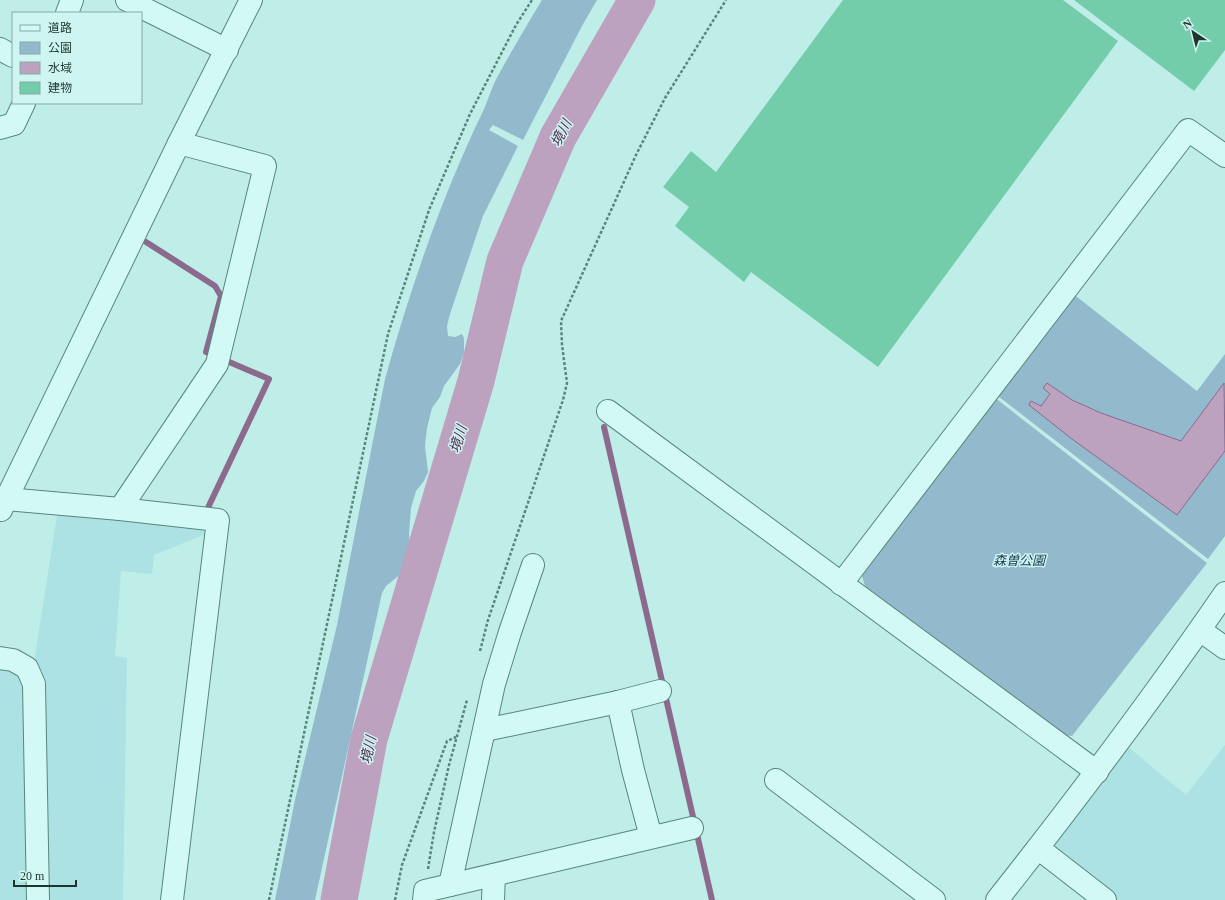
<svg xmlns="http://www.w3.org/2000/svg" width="1225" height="900" font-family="'Times New Roman','Noto Sans JP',serif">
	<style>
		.farmland { fill: #ace2e4 }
		.green { fill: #93bacc }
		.water { fill: #bda2c0; stroke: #8b6a8d }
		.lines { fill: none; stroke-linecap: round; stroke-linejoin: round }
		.stream { stroke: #8b6a8d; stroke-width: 6 }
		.river { stroke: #bda2c0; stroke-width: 37 }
		.building { fill: #74cdaa }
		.minor-casing { stroke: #57877a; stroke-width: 24 }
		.path { stroke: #57877a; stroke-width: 2.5; stroke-dasharray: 3 2; stroke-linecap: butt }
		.minor { stroke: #d2f9f5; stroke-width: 22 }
		.labels { text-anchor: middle; stroke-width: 3; stroke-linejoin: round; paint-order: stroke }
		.park-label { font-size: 13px; font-style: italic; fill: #223d52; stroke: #cef5f2 }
		.water-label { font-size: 14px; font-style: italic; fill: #562b50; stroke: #cef5f2 }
	</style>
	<rect width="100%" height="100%" fill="#bfeee9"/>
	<!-- farmland -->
	<g class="farmland">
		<path d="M58 509 196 523 206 534 154 555 152 574 121 571 115 656 127 658 123 900H41L33 668Z"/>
		<path d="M0 664 24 674 32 900H0Z"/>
		<path d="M1225 745V900H1118L1050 848 1128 747 1186 795Z"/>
	</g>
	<!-- green -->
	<g class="green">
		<path d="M542 0H597L582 26 523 140 493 125 489 130 518 146 483 216 450 314 447 326 448 336 455 337 462 334 464 338V353L460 364 444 386 440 397 432 408 427 428 425 446 428 472 424 481 416 491 411 508 409 534 410 545 406 566 402 573 386 586 382 593 315 900H275L295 800 337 625 385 379C411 286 442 196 484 109 489 98 492 86 498 76 512 50 527 25 542 0Z"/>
		<path d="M1072 293 1197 391 1225 354V536L1208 559 994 393Z"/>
		<path d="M994 397 1207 563 1072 736 1062 735 865 586 862 576 866 567Z"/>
	</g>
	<!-- water -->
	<path class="water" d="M1047 383 1072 400 1101 413 1181 441 1224 383 1225 451 1177 515 1072 439 1029 405 1031 401 1041 406 1050 394 1043 388Z"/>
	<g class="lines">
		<!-- stream -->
		<g class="stream">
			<path d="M146 242 215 286 221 296 206 352 269 379 205 514"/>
			<path d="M604 427 712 900"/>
		</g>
		<!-- river -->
		<path class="river" d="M339 900 369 739 476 381 505 261 558 137 637 0"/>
	</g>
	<!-- building -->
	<g class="building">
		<path d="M843 0H1063L1118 41 878 367 751 272 744 282 675 226 689 207 663 187 691 151 716 172Z"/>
		<path d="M1074 0H1225V50L1194 91Z"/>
	</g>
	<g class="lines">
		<!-- minor casing -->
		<g class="minor-casing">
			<g id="minor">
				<path d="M127 0 227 50"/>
				<path d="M67 13 72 0"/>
				<path d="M0 49 13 56"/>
				<path d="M0 128 14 124 24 103"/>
				<path d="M608 411 1097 772"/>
				<path d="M6 499 120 509 218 520 172 900"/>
				<path d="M120 509 217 364 265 166 179 143"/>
				<path d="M1 510 179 143 251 0"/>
				<path d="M841 584 1188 130 1225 156"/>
				<path d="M1200 630 1225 648"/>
				<path d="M0 658 13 660 27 668 34 684 38 900"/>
				<path d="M618 702 633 770 651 837"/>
				<path d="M485 730 618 702 660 691"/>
				<path d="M776 780 934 900"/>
				<path d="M1038 848 1105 900"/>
				<path d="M450 885 494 684 510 632 533 565"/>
				<path d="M424 900 425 891 692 828"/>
				<path d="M493 900 494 875"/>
				<path d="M997 900C1076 800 1153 698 1225 593"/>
			</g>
		</g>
		<!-- path -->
		<g class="path">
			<path d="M480 651 488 620 563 400 567 383 562 345 561 321 636 155 665 98 726 0"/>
			<path d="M428 869 434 832 449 765 467 700"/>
			<path d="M269 900 388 334 429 210 470 114 516 25 532 0"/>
			<path d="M395 900 402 865 447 741 456 737"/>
		</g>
		<!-- minor -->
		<use href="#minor" class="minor"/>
	</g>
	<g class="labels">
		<!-- park labels -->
		<g class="park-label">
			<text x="1019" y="565">森曽公園</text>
		</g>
		<!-- water labels -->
		<g class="water-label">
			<text transform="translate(561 133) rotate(-63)" y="5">境川</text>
			<text transform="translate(458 439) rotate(-73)" y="5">境川</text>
			<text transform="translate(368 750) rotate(-78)" y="5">境川</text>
		</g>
	</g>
	<!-- legend -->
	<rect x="12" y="12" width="130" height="92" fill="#cef5f2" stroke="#87a9a4"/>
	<rect x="20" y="25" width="20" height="6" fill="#d2f9f5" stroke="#87a9a4"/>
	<text x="48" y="32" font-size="12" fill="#1c362e">道路</text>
	<rect x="20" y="42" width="20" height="12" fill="#93bacc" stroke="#87a9a4"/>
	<text x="48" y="52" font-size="12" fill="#1c362e">公園</text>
	<rect x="20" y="62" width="20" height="12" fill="#bda2c0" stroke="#87a9a4"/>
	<text x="48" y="72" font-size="12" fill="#1c362e">水域</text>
	<rect x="20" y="82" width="20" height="12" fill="#74cdaa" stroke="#87a9a4"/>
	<text x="48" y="92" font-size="12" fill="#1c362e">建物</text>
	<!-- north arrow -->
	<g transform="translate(1193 32) rotate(325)" stroke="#cef5f2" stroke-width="3" paint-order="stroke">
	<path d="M0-3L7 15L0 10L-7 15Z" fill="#1c362e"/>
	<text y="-6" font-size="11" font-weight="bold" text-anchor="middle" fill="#1c362e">N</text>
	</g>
	<!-- scale -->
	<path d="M14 880v6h62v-6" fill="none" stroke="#1c362e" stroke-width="2"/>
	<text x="20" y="880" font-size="12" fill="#1c362e" stroke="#cef5f2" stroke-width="3" paint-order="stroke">20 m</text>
</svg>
